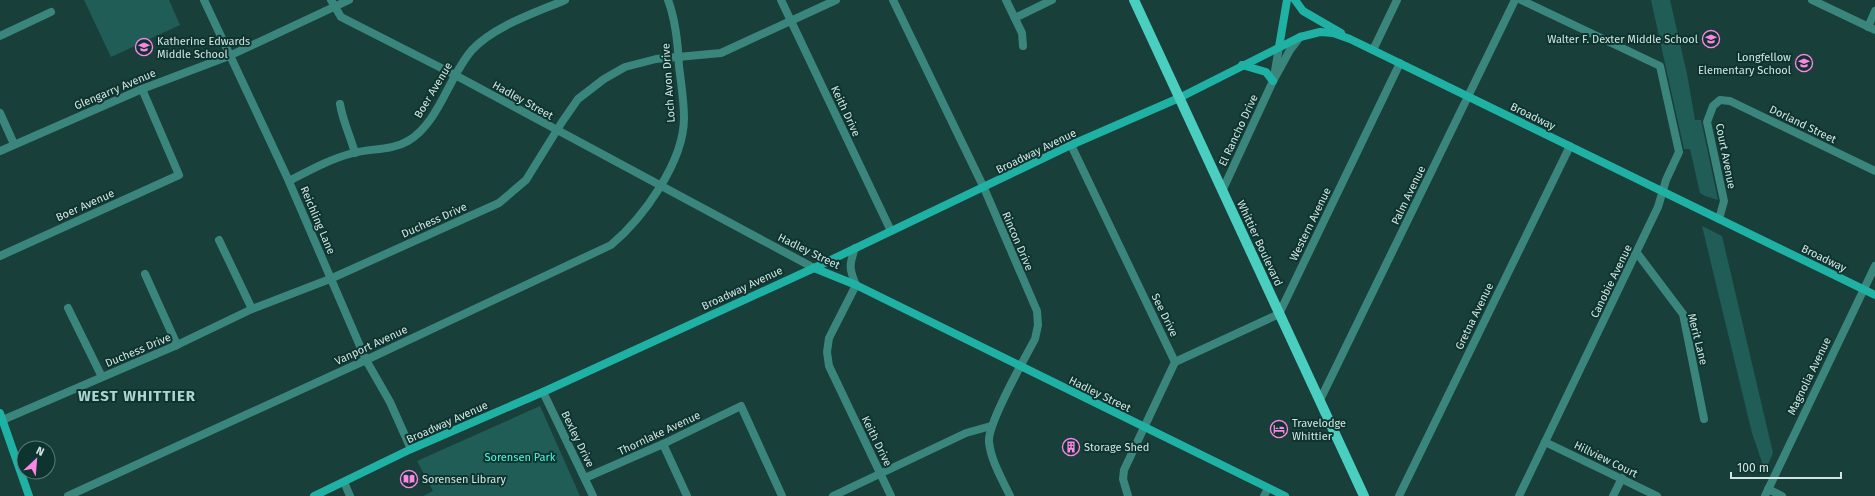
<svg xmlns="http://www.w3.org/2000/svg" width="1875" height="496" font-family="'Fira Sans',sans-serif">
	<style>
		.green { fill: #205d57 }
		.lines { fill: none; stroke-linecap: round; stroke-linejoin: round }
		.street { stroke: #3a867d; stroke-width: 8 }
		.secondary { stroke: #1fb2a4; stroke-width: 8 }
		.primary { stroke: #49cec0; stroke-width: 10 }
		.labels { text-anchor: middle; stroke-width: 4; stroke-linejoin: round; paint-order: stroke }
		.poi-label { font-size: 11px; fill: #d1e5e2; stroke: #0e3430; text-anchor: start }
		.street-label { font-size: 11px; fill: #d1e5e2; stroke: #0e3430 }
		.park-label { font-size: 11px; fill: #4af9e7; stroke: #0e3430 }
		.district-label { font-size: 15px; font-weight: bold; letter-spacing: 1px; fill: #add5cf; stroke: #0e3430 }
	</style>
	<rect width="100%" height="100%" fill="#193f3a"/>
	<!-- green -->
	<g class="green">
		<path d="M84 0H169L180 25 111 57Z"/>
		<path d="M1651 0H1670L1687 74 1695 120H1701L1718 200 1705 196 1700 193 1690 149H1684Z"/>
		<path d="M1702 226 1722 236 1773 453 1765 471 1752 433Z"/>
		<path d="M540 406 580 496H423L433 491 417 461Z"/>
	</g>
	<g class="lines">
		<!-- street -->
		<g class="street">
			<path d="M204 0 287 177 366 360 390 402 411 449"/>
			<path d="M331 0 341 17 455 75 814 268"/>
			<path d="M781 0 891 231"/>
			<path d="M893 0 984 188 1037 311 1038 325 1035 339C1025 358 987 424 989 442 991 461 1002 479 1010 496"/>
			<path d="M1006 0 1022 33 1023 46"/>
			<path d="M1812 0 1875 30"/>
			<path d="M1015 18 1052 0"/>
			<path d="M1868 27 1875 11"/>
			<path d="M0 36 51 12"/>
			<path d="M1373 50 1397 0"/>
			<path d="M1274 77 1279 47"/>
			<path d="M340 104C343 122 350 135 355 153"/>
			<path d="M0 113 14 144"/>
			<path d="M1071 145 1175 362 1124 470 1123 479 1128 496"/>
			<path d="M0 151 142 89 229 56 349 0"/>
			<path d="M289 181C310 170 330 159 353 153 371 148 391 151 408 141 439 123 449 76 472 50 494 26 535 13 565 0"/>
			<path d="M1223 189 1273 81 1290 50 1300 37"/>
			<path d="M1719 219 1724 201 1707 122 1713 106 1720 100 1730 101 1875 171"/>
			<path d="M219 240 252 309"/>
			<path d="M855 248C849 265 849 269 856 285L829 338 827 352 829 366 891 496"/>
			<path d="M1637 253 1683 314 1704 419"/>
			<path d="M0 256 179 175 142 89"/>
			<path d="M145 274 177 345"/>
			<path d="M68 308 102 377"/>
			<path d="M1175 362 1279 314 1400 63"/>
			<path d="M543 392 593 496"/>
			<path d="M1320 400 1515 0"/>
			<path d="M0 421 177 345 252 309 330 279 499 203 526 180 562 122 578 99 604 79 625 67 656 59 721 53 836 0"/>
			<path d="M1545 442 1657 496"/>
			<path d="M663 444 687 496"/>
			<path d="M585 478 663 444 741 406 782 496"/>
			<path d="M344 482 350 496"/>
			<path d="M1768 489 1782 496"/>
			<path d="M68 496 366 360 611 245C643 218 684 162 684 118 684 101 681 83 679 66 678 44 676 21 668 0"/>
			<path d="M833 496 966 433 991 426"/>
			<path d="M1264 496 1268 488"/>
			<path d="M1399 496 1570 146"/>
			<path d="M1519 496 1658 207 1666 180 1679 152 1660 66 1521 0"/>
			<path d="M1613 496 1622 478"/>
			<path d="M1765 496 1875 266"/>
		</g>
		<!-- secondary -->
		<g class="secondary">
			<path d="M1295 0 1303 11 1341 33"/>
			<path d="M1279 47 1287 0"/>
			<path d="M1242 65 1266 72 1273 81"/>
			<path d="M814 268 856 285 1285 496"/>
			<path d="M0 413 29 496"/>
			<path d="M314 496 411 449 543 392 814 268 1071 145 1179 98 1300 37 1320 32 1333 33 1350 39 1875 295"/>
		</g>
		<!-- primary -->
		<path class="primary" d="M1134 0 1364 496"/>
	</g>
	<!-- icons -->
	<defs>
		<g id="school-ring" transform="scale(0.9)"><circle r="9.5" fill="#0e3430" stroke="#fc86e4" stroke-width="1.5"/><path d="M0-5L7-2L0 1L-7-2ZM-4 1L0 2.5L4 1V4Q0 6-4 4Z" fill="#fc86e4"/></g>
		<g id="hotel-ring" transform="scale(0.9)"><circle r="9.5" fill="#0e3430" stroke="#fc86e4" stroke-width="1.5"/><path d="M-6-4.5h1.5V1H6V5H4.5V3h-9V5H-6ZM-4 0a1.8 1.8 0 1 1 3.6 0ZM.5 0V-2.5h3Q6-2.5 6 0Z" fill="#fc86e4"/></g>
		<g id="building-ring" transform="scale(0.9)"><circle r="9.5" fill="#0e3430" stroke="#fc86e4" stroke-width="1.5"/><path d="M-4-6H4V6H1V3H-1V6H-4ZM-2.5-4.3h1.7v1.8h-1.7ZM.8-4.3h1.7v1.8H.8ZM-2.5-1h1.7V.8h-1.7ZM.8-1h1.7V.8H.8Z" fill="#fc86e4"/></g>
		<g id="library-ring" transform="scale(0.9)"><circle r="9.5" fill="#0e3430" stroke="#fc86e4" stroke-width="1.5"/><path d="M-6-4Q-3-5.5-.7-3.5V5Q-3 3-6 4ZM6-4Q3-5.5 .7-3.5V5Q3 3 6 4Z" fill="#fc86e4"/></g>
	</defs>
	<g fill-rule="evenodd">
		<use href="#school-ring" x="1711" y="39"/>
		<use href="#school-ring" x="144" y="47"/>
		<use href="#school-ring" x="1804" y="63"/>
		<use href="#hotel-ring" x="1279" y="429"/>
		<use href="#building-ring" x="1071" y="447"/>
		<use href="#library-ring" x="409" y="479"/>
	</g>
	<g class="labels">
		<!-- poi labels -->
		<g class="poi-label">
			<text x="1698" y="43" text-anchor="end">Walter F. Dexter Middle School</text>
			<text x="157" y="45">Katherine Edwards<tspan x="157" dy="13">Middle School</tspan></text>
			<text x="1791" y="61" text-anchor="end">Longfellow<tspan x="1791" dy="13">Elementary School</tspan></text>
			<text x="1292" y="427">Travelodge<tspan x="1292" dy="13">Whittier</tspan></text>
			<text x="1084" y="451">Storage Shed</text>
			<text x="422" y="483">Sorensen Library</text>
		</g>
		<!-- street labels -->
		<g class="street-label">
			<text transform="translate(668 83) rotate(-94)" y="4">Loch Avon Drive</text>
			<text transform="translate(115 89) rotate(-23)" y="4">Glengarry Avenue</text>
			<text transform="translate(433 90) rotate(-59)" y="4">Boer Avenue</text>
			<text transform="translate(523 100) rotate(29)" y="4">Hadley Street</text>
			<text transform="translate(846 111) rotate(65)" y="4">Keith Drive</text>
			<text transform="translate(1533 116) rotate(26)" y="4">Broadway</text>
			<text transform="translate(1803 124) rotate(26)" y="4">Dorland Street</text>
			<text transform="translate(1238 130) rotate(-65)" y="4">El Rancho Drive</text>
			<text transform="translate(1036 151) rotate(-26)" y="4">Broadway Avenue</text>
			<text transform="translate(1726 156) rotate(79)" y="4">Court Avenue</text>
			<text transform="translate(1408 195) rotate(-64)" y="4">Palm Avenue</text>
			<text transform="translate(85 205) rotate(-24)" y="4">Boer Avenue</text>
			<text transform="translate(318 220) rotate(67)" y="4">Reichling Lane</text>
			<text transform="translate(434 220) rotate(-24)" y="4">Duchess Drive</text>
			<text transform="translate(1310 224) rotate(-64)" y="4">Western Avenue</text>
			<text transform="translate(1018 241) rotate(67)" y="4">Rincon Drive</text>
			<text transform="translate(1260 243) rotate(65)" y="4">Whittier Boulevard</text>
			<text transform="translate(809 251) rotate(26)" y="4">Hadley Street</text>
			<text transform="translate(1824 258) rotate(26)" y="4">Broadway</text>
			<text transform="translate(1611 281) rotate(-64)" y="4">Canobie Avenue</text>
			<text transform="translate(742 288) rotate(-25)" y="4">Broadway Avenue</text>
			<text transform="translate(1165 315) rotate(64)" y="4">See Drive</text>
			<text transform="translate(1474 316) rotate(-64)" y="4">Gretna Avenue</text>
			<text transform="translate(1698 339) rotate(76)" y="4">Merit Lane</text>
			<text transform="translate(371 345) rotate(-25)" y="4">Vanport Avenue</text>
			<text transform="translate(138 350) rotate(-23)" y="4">Duchess Drive</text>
			<text transform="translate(1809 376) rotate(-64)" y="4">Magnolia Avenue</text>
			<text transform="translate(1100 394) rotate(26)" y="4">Hadley Street</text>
			<text transform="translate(447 422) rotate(-24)" y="4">Broadway Avenue</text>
			<text transform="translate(659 433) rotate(-25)" y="4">Thornlake Avenue</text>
			<text transform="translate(578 439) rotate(64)" y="4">Bexley Drive</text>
			<text transform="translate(877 441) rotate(64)" y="4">Keith Drive</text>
			<text transform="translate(1606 459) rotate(26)" y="4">Hillview Court</text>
		</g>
		<!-- park labels -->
		<g class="park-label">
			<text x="520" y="461">Sorensen Park</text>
		</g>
		<!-- district labels -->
		<g class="district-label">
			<text x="137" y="401">WEST WHITTIER</text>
		</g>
	</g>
	<!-- north arrow -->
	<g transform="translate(36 460) rotate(26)"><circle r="19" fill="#0e3430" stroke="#5c7b77"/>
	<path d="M0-3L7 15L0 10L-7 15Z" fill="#fc86e4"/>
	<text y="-6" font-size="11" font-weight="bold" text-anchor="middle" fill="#d1e5e2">N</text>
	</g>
	<!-- scale -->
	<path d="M1731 472v6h110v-6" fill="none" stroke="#d1e5e2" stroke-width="2"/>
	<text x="1737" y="472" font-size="12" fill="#d1e5e2" stroke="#0e3430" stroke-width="3" paint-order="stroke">100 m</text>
</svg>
